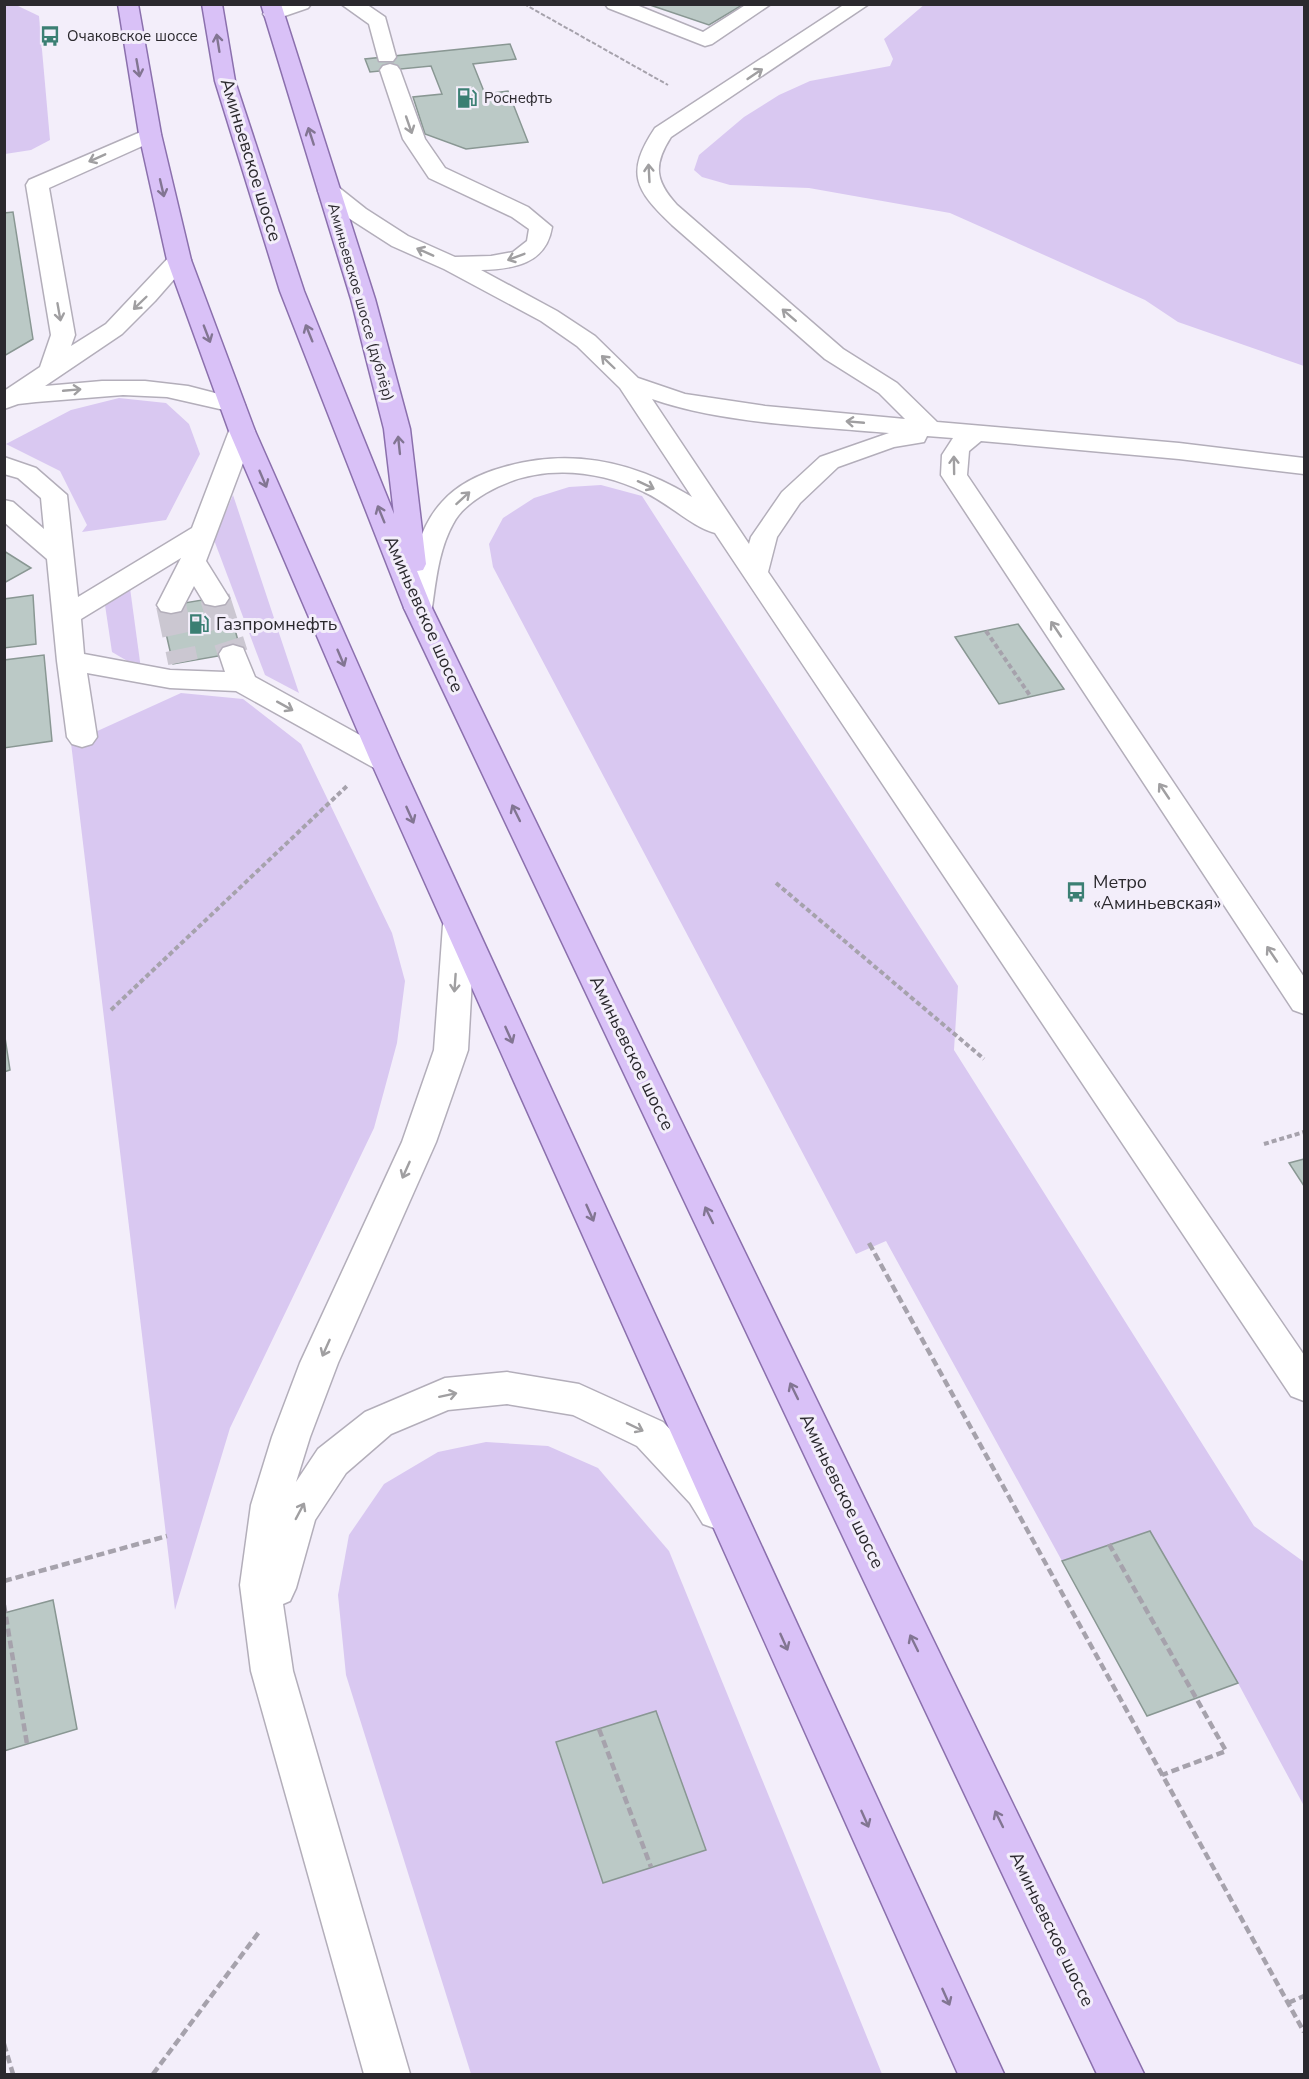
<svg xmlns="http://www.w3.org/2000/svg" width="1309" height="2079" font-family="'Nunito Sans',sans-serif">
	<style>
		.green { fill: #d9c8f1 }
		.building { fill: #bbc9c6; stroke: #899793; stroke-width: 1.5 }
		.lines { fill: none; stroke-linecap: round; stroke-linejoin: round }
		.minor-tunnel { stroke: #cbc7d1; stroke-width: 30; stroke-dasharray: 30 15; stroke-linecap: butt }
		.minor-casing { stroke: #b3aeba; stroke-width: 3 }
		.major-casing { stroke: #8b70ad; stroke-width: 3 }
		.path-far2 { stroke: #a6a2ac; stroke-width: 2; stroke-dasharray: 4.5 2; stroke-linecap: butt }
		.path-far1 { stroke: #a6a2ac; stroke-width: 4; stroke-dasharray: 5 3; stroke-linecap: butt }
		.path { stroke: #a6a2ac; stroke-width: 4.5; stroke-dasharray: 8 4; stroke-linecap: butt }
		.minor { fill: #fff; fill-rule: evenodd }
		.major { fill: #d9c1f7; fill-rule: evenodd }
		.oneway { stroke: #827592 }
		.oneway2 { stroke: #a09fa1 }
		.labels { text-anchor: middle; stroke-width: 6; stroke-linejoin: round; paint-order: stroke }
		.far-poi-label { font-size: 15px; fill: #2b292e; stroke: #f3eefa; text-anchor: start }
		.far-street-label { font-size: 15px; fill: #2b292e; stroke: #f3eefa }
		.street-label { font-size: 18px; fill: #2b292e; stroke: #f3eefa }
		.poi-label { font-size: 18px; fill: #2b292e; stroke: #f3eefa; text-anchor: start }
	</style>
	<rect width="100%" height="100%" fill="#f3eefa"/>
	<!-- green -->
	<g class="green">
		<path d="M5 4 16 5 39 16 50 140 31 150 5 154Z"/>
		<path d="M925 4 1304 5V366L1178 322 1145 300 950 213 809 188 730 185 702 177 694 170 699 155 744 117 779 95 810 81 890 66 893 59 884 39Z"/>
		<path d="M119 398 166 403 189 424 200 454 166 520 82 532 87 525 60 471 6 444 71 410Z"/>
		<path d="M601 485 642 496 958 986 954 1050 1254 1526 1304 1562V1806L1238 1683 1150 1531 1062 1561 886 1241 856 1254 493 567 489 544 503 518 534 498 569 487Z"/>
		<path d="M233 495 299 693 265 675 214 540Z"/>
		<path d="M130 588 141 669 112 652 105 605Z"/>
		<path d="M181 693 243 699 301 744 392 933 405 981 397 1043 374 1128 230 1428 175 1610 71 743Z"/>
		<path d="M486 1442 548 1446 598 1468 669 1551 882 2074H471L346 1675 338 1595 349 1535 384 1484 438 1452Z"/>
	</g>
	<!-- building -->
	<g class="building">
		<path d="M647 4H744L709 25Z"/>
		<path d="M510 44 516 59 473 64 485 94 508 91 528 142 466 149 425 134 413 97 442 94 431 66 370 72 365 59Z"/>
		<path d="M13 212 33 339 4 356V213Z"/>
		<path d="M4 551 31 568 4 583Z"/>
		<path d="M33 595 36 644 4 648V599Z"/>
		<path d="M226 596 241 652 173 664 160 607Z"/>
		<path d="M1018 624 1064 689 999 704 955 637Z"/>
		<path d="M44 655 52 741 4 748V660Z"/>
		<path d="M4 1031 10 1070 4 1072Z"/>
		<path d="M1304 1159V1186L1289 1163Z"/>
		<path d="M1150 1531 1238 1683 1147 1716 1062 1561Z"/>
		<path d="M53 1600 77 1729 4 1751V1613Z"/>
		<path d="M656 1711 706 1850 603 1883 556 1742Z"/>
	</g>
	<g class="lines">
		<!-- minor-tunnel -->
		<g class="minor-tunnel">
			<path d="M215 598 233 654"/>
			<path d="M171 605 183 662"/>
		</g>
		<!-- minor casing -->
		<g class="minor-casing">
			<g id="minor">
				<path d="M281 4H311L308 8 273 20 266 18 263 14 266 10Z"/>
				<path d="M341 4H366L385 17 396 57 393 61H379L369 24Z"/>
				<path d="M605 4H634L703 32 747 4H771L712 44 705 46 608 8Z"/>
				<path d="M845 4H869L671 137C653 165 655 181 677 205L843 349 897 383 937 422 1179 443 1304 458V474L1179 459 981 441 969 451 967 475 1304 977V1014L1293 1010 941 475 942 455 953 438 927 436 924 442 894 447 838 467 800 503 777 537 768 572 1304 1355V1401L1291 1396 715 533C692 527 667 502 644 492 594 468 535 464 486 493 473 501 460 510 453 524 439 549 436 580 432 608L428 614 418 617 408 614 404 608C411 572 416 530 442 502 458 484 482 473 504 467 571 448 633 461 692 497L620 388 577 346 541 321 444 269 392 246 350 219 321 196 318 191 321 186 329 184 337 186 366 209 408 236 455 257 491 256 513 252 527 241 529 229 512 217 429 178 403 139 380 70 383 66 390 64 397 66 400 70 425 139 445 168 528 207 552 227C546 264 514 269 481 270L557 311 595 336 638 378 685 394 765 406 905 419 879 393 825 359 672 225C635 190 625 173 655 128ZM652 399C724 424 813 426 889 433L820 457 782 492 751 537 749 544Z"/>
				<path d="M150 128 158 129 161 134 158 139 49 188 75 335 71 346 106 324 171 255 179 253 187 255 191 260 155 301 122 334 45 386 102 381H145L188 386 242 400 245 405 242 410 233 412 167 397 123 395 36 402 18 404 4 409V391L40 367 51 335 26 185 29 180Z"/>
				<path d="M242 423 251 426 255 431 206 561 229 598 225 604 215 606 205 604 194 586 181 611 171 613 161 611 157 605 181 558 81 619 84 654 170 670 225 672 219 654 223 648 233 645 243 648 255 677 396 755 401 762 396 769 386 772 376 769 236 691 170 688 87 673 97 737 92 744 82 747 72 744 67 737 57 661 47 559 4 522V500L13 502 44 529 41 498 18 478 4 474V457L36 468 67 495 78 597 192 528 229 431 233 426Z"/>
				<path d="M459 914 470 917 475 925 468 1050 436 1142 338 1363 310 1437 296 1482 318 1449 365 1412 445 1378 507 1372 579 1384 663 1422 718 1479 737 1512 731 1524 717 1529 703 1524 690 1503 637 1446 573 1415 507 1404 448 1410 391 1434 346 1473 315 1520 296 1588 290 1601 283 1604 293 1671 410 2074H364L251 1671 240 1585 251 1505 272 1437 300 1363 402 1142 434 1050 443 925 448 917Z"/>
			</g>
		</g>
		<!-- major casing -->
		<g class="major-casing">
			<g id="major">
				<path d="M118 4H138L161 134 191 260 255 431 401 762 1004 2074H958L371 762 229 431 167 260 139 134Z"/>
				<path d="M202 4H222L235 81 304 291 394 514 384 429 351 299 261 4H281L375 299 410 429 426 564 423 570 417 571 432 608 1144 2074H1097L404 608 280 291 215 81Z"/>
			</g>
		</g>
		<!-- path-far2 -->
		<path class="path-far2" d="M524 4 668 85"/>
		<!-- path-far1 -->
		<g class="path-far1">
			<path d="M986 631 1031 697"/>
			<path d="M776 883 984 1059"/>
			<path d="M111 1010 347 786"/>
			<path d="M1264 1144 1304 1132"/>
		</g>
		<!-- path -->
		<g class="path">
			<path d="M869 1243 1304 2032"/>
			<path d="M1109 1544 1226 1751 1162 1775"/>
			<path d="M4 1581 167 1536"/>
			<path d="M4 1605 27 1744"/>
			<path d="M599 1729 651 1867"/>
			<path d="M1288 2003 1304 1996"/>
			<path d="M4 2044 13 2074"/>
			<path d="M153 2074 259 1932"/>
		</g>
		<!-- minor -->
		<use href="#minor" class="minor"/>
		<!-- major -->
		<use href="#major" class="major"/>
	</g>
	<!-- one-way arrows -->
	<defs><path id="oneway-shaft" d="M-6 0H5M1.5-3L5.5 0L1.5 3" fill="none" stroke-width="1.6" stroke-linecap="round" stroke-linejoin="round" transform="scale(1.5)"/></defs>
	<g class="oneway">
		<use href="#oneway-shaft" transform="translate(218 43) rotate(-99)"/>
		<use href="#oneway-shaft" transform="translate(138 68) rotate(80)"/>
		<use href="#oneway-shaft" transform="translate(311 136) rotate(-108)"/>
		<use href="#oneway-shaft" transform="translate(162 188) rotate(77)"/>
		<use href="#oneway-shaft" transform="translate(309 333) rotate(-112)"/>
		<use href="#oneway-shaft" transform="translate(207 334) rotate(69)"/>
		<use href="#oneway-shaft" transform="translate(399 445) rotate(-96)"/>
		<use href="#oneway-shaft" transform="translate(263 479) rotate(67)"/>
		<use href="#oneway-shaft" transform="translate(381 514) rotate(-112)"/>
		<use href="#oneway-shaft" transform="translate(341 658) rotate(67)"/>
		<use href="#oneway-shaft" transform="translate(516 813) rotate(-116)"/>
		<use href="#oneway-shaft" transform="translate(410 815) rotate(66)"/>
		<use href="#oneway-shaft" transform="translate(509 1035) rotate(66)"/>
		<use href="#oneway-shaft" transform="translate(590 1213) rotate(66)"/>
		<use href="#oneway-shaft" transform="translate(709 1215) rotate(-116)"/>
		<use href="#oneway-shaft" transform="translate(794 1391) rotate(-116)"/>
		<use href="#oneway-shaft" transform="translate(784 1642) rotate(66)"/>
		<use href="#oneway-shaft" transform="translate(914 1643) rotate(-116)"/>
		<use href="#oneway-shaft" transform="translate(865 1819) rotate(66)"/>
		<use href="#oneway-shaft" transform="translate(999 1819) rotate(-116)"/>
		<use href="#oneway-shaft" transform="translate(946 1997) rotate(66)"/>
	</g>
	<g class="oneway2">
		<use href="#oneway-shaft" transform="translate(755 74) rotate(-34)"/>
		<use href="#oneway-shaft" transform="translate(409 125) rotate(71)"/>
		<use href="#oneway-shaft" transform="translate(97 158) rotate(156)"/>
		<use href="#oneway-shaft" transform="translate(649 173) rotate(-93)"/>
		<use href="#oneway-shaft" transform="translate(425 252) rotate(-156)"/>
		<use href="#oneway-shaft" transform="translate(516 257) rotate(159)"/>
		<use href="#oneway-shaft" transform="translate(140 303) rotate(136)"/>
		<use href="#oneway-shaft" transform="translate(59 312) rotate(80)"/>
		<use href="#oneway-shaft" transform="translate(789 315) rotate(-139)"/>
		<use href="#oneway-shaft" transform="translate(608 362) rotate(-136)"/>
		<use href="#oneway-shaft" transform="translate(72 390) rotate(-5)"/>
		<use href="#oneway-shaft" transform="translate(855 422) rotate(-175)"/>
		<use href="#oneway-shaft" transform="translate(954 465) rotate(-91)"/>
		<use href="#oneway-shaft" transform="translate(646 485) rotate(25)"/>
		<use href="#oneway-shaft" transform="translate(463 498) rotate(-42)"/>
		<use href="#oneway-shaft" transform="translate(1056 629) rotate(-124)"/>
		<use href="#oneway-shaft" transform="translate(285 706) rotate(29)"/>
		<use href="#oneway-shaft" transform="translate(1164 791) rotate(-124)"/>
		<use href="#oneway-shaft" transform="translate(1272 954) rotate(-124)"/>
		<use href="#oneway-shaft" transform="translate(455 983) rotate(94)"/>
		<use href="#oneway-shaft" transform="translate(406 1170) rotate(114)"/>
		<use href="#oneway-shaft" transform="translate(326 1348) rotate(114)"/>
		<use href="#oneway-shaft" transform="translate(448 1395) rotate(-12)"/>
		<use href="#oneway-shaft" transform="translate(635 1427) rotate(26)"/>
		<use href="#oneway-shaft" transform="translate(300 1511) rotate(-62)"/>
	</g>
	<!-- icons -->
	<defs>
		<g id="bus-bare" transform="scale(1.62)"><path d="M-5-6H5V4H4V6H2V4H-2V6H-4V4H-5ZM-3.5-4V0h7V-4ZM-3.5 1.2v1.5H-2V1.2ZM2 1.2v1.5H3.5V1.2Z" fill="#3b7f73" stroke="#f3eefa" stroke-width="2.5" paint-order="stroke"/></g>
		<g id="fuel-bare" transform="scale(1.62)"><path d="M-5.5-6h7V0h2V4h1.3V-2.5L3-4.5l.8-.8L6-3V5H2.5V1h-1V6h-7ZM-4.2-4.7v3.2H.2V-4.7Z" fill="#3b7f73" stroke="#f3eefa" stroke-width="2.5" paint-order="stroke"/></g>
	</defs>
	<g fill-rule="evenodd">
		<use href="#bus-bare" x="50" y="36"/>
		<use href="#fuel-bare" x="467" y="98"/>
		<use href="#fuel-bare" x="199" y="624"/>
		<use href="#bus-bare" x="1076" y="892"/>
	</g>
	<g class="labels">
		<!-- far-poi labels -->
		<g class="far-poi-label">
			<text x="67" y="41">Очаковское шоссе</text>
			<text x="484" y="103">Роснефть</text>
		</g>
		<!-- far-street labels -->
		<g class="far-street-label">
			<text transform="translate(361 302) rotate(74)" y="5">Аминьевское шоссе (дублёр)</text>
		</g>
		<!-- street labels -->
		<g class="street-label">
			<text transform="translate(251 160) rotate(73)" y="6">Аминьевское шоссе</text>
			<text transform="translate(424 614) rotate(66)" y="6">Аминьевское шоссе</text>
			<text transform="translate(632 1053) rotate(64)" y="6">Аминьевское шоссе</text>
			<text transform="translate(842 1491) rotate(64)" y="6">Аминьевское шоссе</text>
			<text transform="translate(1052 1929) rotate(64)" y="6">Аминьевское шоссе</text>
		</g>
		<!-- poi labels -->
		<g class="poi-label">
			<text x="216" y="630">Газпромнефть</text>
			<text x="1093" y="888">Метро<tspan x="1093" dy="21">«Аминьевская»</tspan></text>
		</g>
	</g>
	<!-- border -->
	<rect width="1309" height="2079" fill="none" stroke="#2b292e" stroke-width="12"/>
</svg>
